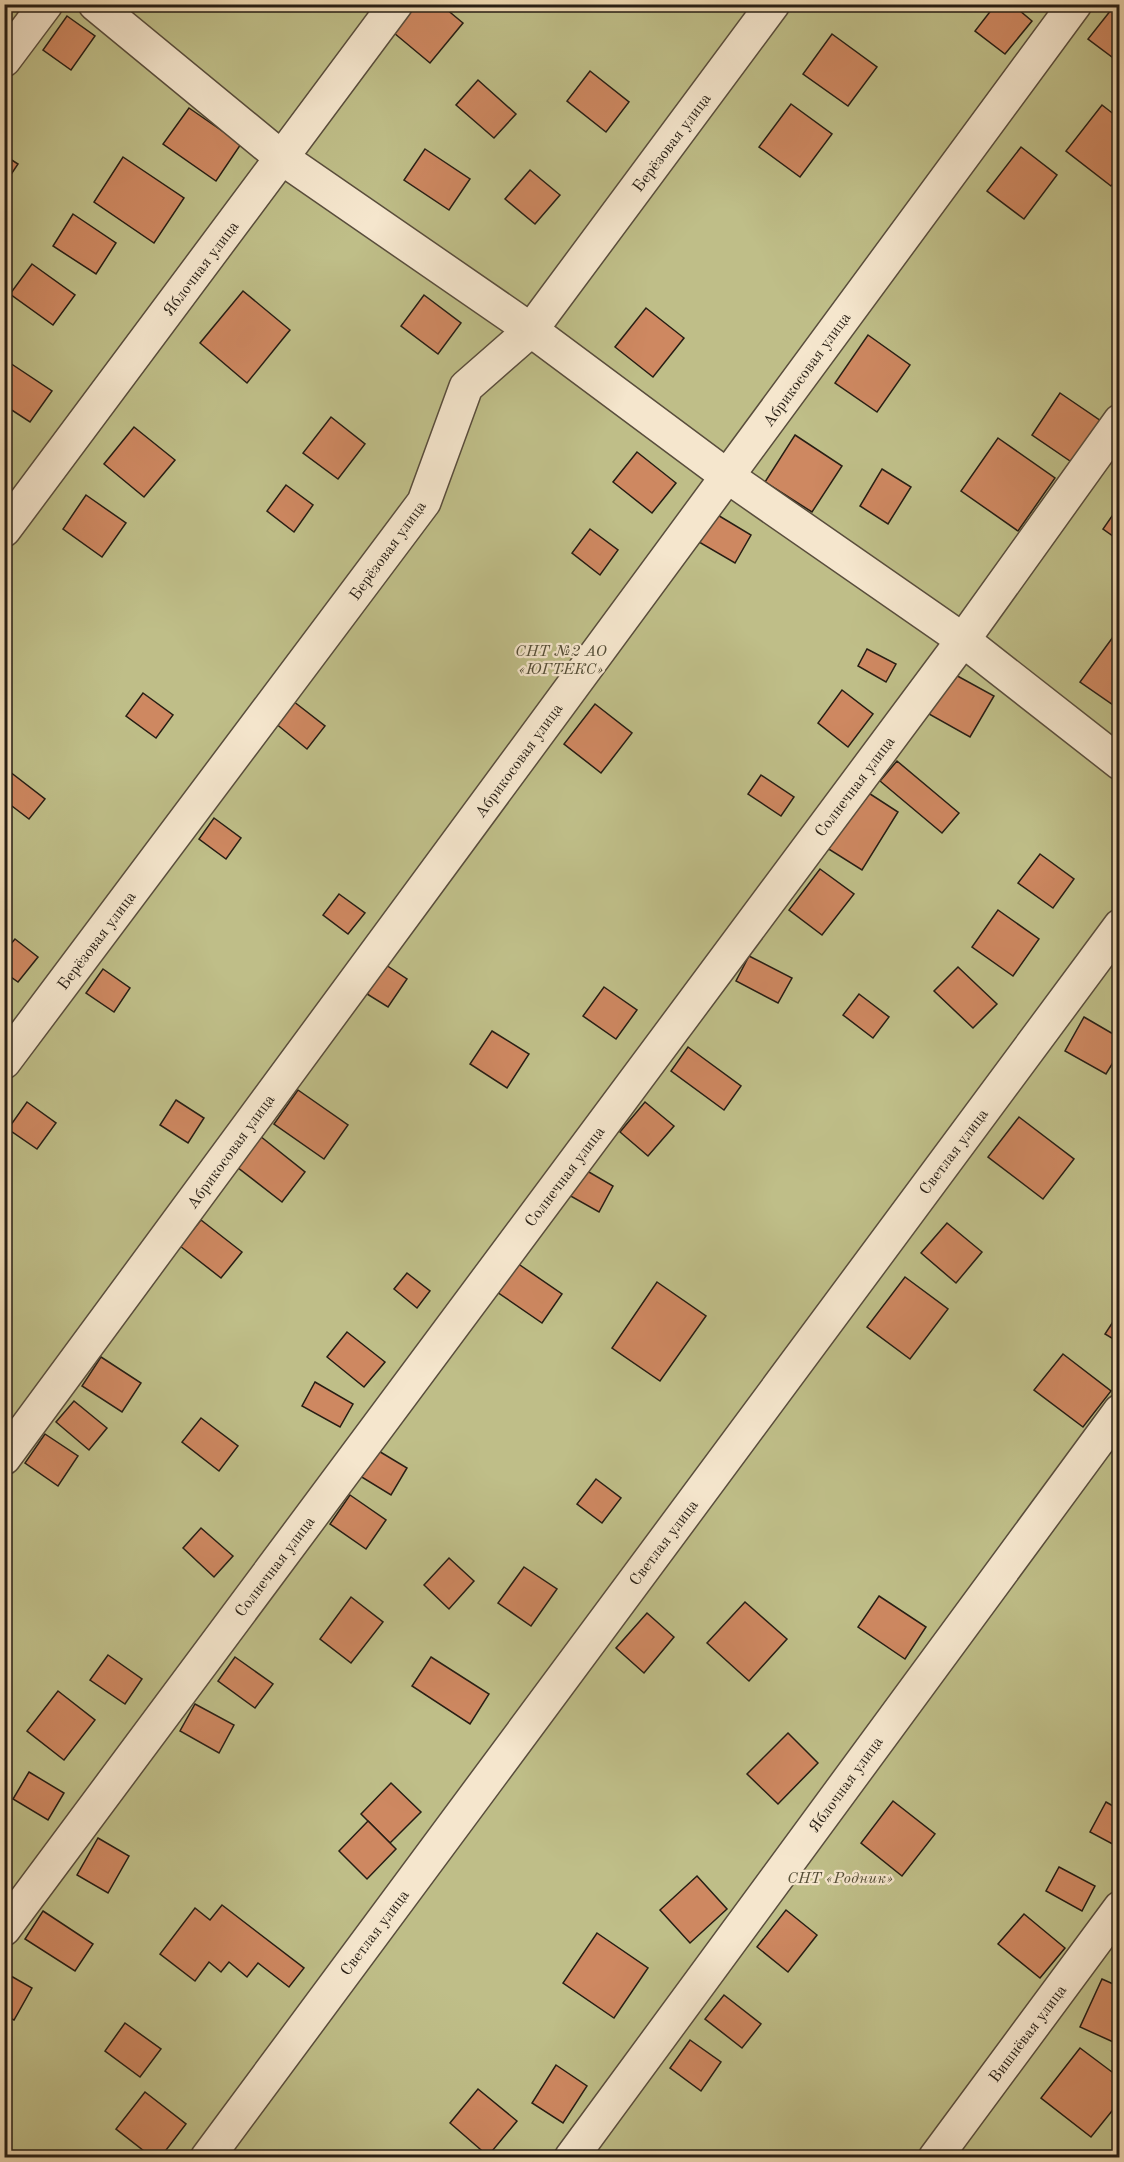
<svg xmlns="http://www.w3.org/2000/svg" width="1124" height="2162" font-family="'Old Standard TT',serif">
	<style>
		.green { fill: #bfbe88; stroke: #736e4e; stroke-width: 1.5 }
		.building { fill: #ce8861; stroke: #271e14; stroke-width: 1.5 }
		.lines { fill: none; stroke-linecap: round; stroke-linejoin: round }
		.minor-casing { stroke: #594d3c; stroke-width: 36 }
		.minor { stroke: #f5e6cd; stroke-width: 33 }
		.labels { text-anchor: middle; stroke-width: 4.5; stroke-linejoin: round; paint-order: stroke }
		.street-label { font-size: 16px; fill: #271e14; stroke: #f5e6cd }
		.park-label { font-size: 16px; font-style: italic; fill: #554e37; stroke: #f5e6cd }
	</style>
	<rect width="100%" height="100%" fill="#efd9b2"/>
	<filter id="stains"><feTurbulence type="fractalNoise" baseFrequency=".00333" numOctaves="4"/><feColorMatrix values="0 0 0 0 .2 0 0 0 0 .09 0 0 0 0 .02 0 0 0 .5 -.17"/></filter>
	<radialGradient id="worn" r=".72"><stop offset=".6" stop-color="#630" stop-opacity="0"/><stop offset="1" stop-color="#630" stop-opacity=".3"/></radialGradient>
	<!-- green -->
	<path class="green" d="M5 5H1119V2157L5 2158Z"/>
	<!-- building -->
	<g class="building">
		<path d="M417 4H440L463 23 430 63 394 33Z"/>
		<path d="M996 4H1012L1032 21 1005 54 975 31Z"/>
		<path d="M1111 10 1120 16V63L1088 39Z"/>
		<path d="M67 16 95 36 71 70 43 50Z"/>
		<path d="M832 34 877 67 848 106 803 74Z"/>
		<path d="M590 71 629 102 606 132 567 101Z"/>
		<path d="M478 80 516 114 494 138 456 105Z"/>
		<path d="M791 104 832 134 800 177 759 147Z"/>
		<path d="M1102 105 1120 119V175L1111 186 1066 151Z"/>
		<path d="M189 108 241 144 216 181 163 144Z"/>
		<path d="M1021 147 1057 175 1024 219 987 191Z"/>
		<path d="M425 149 470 179 449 210 404 180Z"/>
		<path d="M4 155 18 164 4 185Z"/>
		<path d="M123 157 184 198 154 243 94 202Z"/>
		<path d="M530 170 560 195 535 224 505 199Z"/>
		<path d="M73 214 116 243 96 274 53 246Z"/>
		<path d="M32 264 75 295 53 325 10 294Z"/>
		<path d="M243 291 290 330 247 383 200 343Z"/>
		<path d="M424 295 461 323 438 354 401 326Z"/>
		<path d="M646 308 684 338 653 377 615 347Z"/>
		<path d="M868 335 910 365 877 412 835 383Z"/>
		<path d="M7 361 52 391 30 422 4 405V365Z"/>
		<path d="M1060 393 1101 421 1073 463 1032 435Z"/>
		<path d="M331 417 365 444 338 479 303 453Z"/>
		<path d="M134 427 175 460 144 497 104 464Z"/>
		<path d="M795 435 842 466 812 512 765 482Z"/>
		<path d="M998 438 1055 478 1018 531 961 491Z"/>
		<path d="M637 452 676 483 652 513 613 482Z"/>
		<path d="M882 469 911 487 888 524 860 506Z"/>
		<path d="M286 485 313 505 294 532 267 511Z"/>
		<path d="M86 495 126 523 102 557 63 529Z"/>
		<path d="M1119 506H1120V541L1103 529Z"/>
		<path d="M716 514 751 535 735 563 699 542Z"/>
		<path d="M590 529 618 550 600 575 572 553Z"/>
		<path d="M1113 637 1120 641 1119 709 1080 682Z"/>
		<path d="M867 649 896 664 886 682 858 666Z"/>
		<path d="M952 673 994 696 970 737 929 714Z"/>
		<path d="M842 690 873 714 848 747 818 723Z"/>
		<path d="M143 693 173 715 156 738 126 716Z"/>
		<path d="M293 701 325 726 307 749 275 723Z"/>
		<path d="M595 704 632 733 601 773 564 744Z"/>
		<path d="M897 761 959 813 942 833 880 781Z"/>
		<path d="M5 768 45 799 29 819 4 800Z"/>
		<path d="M761 775 794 797 781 816 748 794Z"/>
		<path d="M864 790 898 812 862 870 827 848Z"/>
		<path d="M214 818 241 838 226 859 199 839Z"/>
		<path d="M1040 854 1074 879 1053 908 1018 883Z"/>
		<path d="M820 869 854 894 822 935 789 910Z"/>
		<path d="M339 894 365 913 348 934 323 915Z"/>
		<path d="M998 910 1039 939 1013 976 972 947Z"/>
		<path d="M15 939 38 957 18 982 4 972V952Z"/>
		<path d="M749 956 792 978 778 1003 736 981Z"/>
		<path d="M386 965 407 979 388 1007 367 994Z"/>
		<path d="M958 967 997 1004 973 1028 934 991Z"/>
		<path d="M103 969 130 988 114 1012 86 993Z"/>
		<path d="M604 987 637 1010 616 1039 583 1016Z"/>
		<path d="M859 994 889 1017 873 1038 843 1015Z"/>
		<path d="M1084 1017 1120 1038V1051L1106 1074 1065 1051Z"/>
		<path d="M492 1031 529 1054 507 1088 470 1064Z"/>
		<path d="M688 1047 741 1086 724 1110 671 1071Z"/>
		<path d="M298 1090 348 1125 324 1159 274 1124Z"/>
		<path d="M176 1100 204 1118 188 1143 160 1125Z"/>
		<path d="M27 1102 56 1123 37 1149 8 1129Z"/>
		<path d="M645 1102 674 1126 648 1156 620 1132Z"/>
		<path d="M1019 1117 1074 1159 1043 1199 988 1157Z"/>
		<path d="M260 1136 305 1172 282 1202 237 1167Z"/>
		<path d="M582 1168 613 1186 599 1212 567 1194Z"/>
		<path d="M201 1220 242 1252 221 1278 180 1246Z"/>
		<path d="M947 1223 982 1252 956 1283 921 1253Z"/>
		<path d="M517 1263 562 1294 542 1323 497 1292Z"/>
		<path d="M407 1273 430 1291 417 1308 394 1289Z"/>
		<path d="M905 1277 948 1309 910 1359 867 1327Z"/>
		<path d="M657 1282 706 1316 660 1381 612 1348Z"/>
		<path d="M1120 1311V1343L1105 1334Z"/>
		<path d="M347 1332 385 1362 364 1387 327 1357Z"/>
		<path d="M1063 1354 1111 1391 1083 1427 1034 1390Z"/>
		<path d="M101 1357 141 1383 122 1412 82 1386Z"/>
		<path d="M315 1382 353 1404 340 1427 302 1406Z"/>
		<path d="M74 1401 107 1428 89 1450 56 1422Z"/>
		<path d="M201 1418 238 1446 219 1471 182 1442Z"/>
		<path d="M45 1434 78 1456 58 1486 25 1463Z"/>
		<path d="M377 1450 407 1468 391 1495 360 1476Z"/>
		<path d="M596 1479 621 1498 602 1523 577 1504Z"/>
		<path d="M350 1495 386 1520 366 1549 330 1524Z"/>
		<path d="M201 1528 233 1556 214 1577 183 1548Z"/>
		<path d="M1120 1537V1549L1114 1545Z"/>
		<path d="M449 1558 474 1581 449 1609 424 1585Z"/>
		<path d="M524 1567 557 1589 531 1626 498 1603Z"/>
		<path d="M879 1596 926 1627 905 1659 858 1627Z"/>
		<path d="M351 1597 383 1622 351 1663 320 1639Z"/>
		<path d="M745 1602 787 1639 749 1681 707 1643Z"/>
		<path d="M647 1613 674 1637 644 1673 616 1648Z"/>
		<path d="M108 1655 142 1679 125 1704 90 1680Z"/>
		<path d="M235 1657 273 1684 255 1708 218 1681Z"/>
		<path d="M431 1657 489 1694 470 1724 412 1686Z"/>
		<path d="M58 1691 95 1720 64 1760 27 1731Z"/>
		<path d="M195 1704 234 1725 219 1753 180 1731Z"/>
		<path d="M788 1733 818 1763 778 1804 747 1774Z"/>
		<path d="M29 1772 64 1793 48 1820 13 1799Z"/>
		<path d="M391 1783 421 1812 390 1843 361 1814Z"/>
		<path d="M893 1801 935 1834 902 1876 861 1843Z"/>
		<path d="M1106 1802 1120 1810V1848L1090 1832Z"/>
		<path d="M368 1821 396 1849 367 1879 339 1851Z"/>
		<path d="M98 1838 129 1856 108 1893 77 1875Z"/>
		<path d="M1059 1867 1095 1886 1082 1911 1046 1891Z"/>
		<path d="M697 1876 727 1909 690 1943 660 1910Z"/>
		<path d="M222 1905 304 1968 289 1987 258 1963 247 1977 229 1962 221 1972 209 1962 195 1981 160 1954 195 1908 210 1920Z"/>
		<path d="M786 1910 817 1935 788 1972 757 1947Z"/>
		<path d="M43 1911 93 1944 75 1971 25 1939Z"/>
		<path d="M1024 1914 1065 1948 1040 1978 998 1944Z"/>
		<path d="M597 1933 648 1968 614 2018 563 1983Z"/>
		<path d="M4 1972 32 1988 14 2020 4 2015Z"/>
		<path d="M1102 1979 1120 1987V2045L1080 2027Z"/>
		<path d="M724 1995 761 2024 742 2048 705 2019Z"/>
		<path d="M125 2023 161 2049 140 2077 105 2051Z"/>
		<path d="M690 2040 721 2062 701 2091 670 2068Z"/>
		<path d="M1080 2048 1120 2078V2101L1091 2137 1041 2098Z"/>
		<path d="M556 2065 587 2086 563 2123 532 2103Z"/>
		<path d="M478 2089 517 2121 488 2156 450 2123Z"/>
		<path d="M145 2092 186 2124 160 2158H153L116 2129Z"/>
	</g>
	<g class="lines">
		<!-- minor casing -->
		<g class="minor-casing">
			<g id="minor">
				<path d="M95 4 282 158 531 330 727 476 963 640 1120 763"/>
				<path d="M4 60 46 4"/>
				<path d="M4 530 396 4"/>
				<path d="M4 1062 424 502 466 387 531 330 773 4"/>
				<path d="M4 1458 1075 4"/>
				<path d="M4 1929 963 640 1120 421"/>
				<path d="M207 2158 1120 926"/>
				<path d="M571 2158 1120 1411"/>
				<path d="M935 2158 1120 1908"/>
			</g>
		</g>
		<!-- minor -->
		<use href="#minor" class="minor"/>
	</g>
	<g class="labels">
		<!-- street labels -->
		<g class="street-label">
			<text transform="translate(671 142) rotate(-53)" y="6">Берёзовая улица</text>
			<text transform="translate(200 268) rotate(-53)" y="6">Яблочная улица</text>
			<text transform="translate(806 369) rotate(-54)" y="6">Абрикосовая улица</text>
			<text transform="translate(387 550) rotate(-54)" y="6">Берёзовая улица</text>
			<text transform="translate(518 760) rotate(-54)" y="6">Абрикосовая улица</text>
			<text transform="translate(854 786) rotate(-53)" y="6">Солнечная улица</text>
			<text transform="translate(96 940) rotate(-53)" y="6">Берёзовая улица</text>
			<text transform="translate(230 1151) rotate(-54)" y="6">Абрикосовая улица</text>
			<text transform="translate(953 1151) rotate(-53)" y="6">Светлая улица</text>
			<text transform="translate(564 1176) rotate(-53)" y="6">Солнечная улица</text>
			<text transform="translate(663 1542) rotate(-53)" y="6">Светлая улица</text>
			<text transform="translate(274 1566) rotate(-53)" y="6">Солнечная улица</text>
			<text transform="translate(845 1784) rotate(-54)" y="6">Яблочная улица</text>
			<text transform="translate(374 1932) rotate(-53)" y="6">Светлая улица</text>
			<text transform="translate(1027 2033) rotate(-53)" y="6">Вишнёвая улица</text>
		</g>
		<!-- park labels -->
		<g class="park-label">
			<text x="561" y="656">СНТ №2 АО<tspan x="561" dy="18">«ЮГТЕКС»</tspan></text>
			<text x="840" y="1883">СНТ «Родник»</text>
		</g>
	</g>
	<!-- margin -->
	<rect width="1124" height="2162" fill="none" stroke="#efd9b2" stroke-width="24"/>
	<rect x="6" y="6" width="1112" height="2150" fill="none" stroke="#271e14" stroke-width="3"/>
	<rect x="12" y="12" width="1100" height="2138" fill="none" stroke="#271e14" stroke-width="1.5"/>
	<rect width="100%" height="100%" filter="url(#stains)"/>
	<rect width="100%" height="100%" fill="url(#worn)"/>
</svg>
